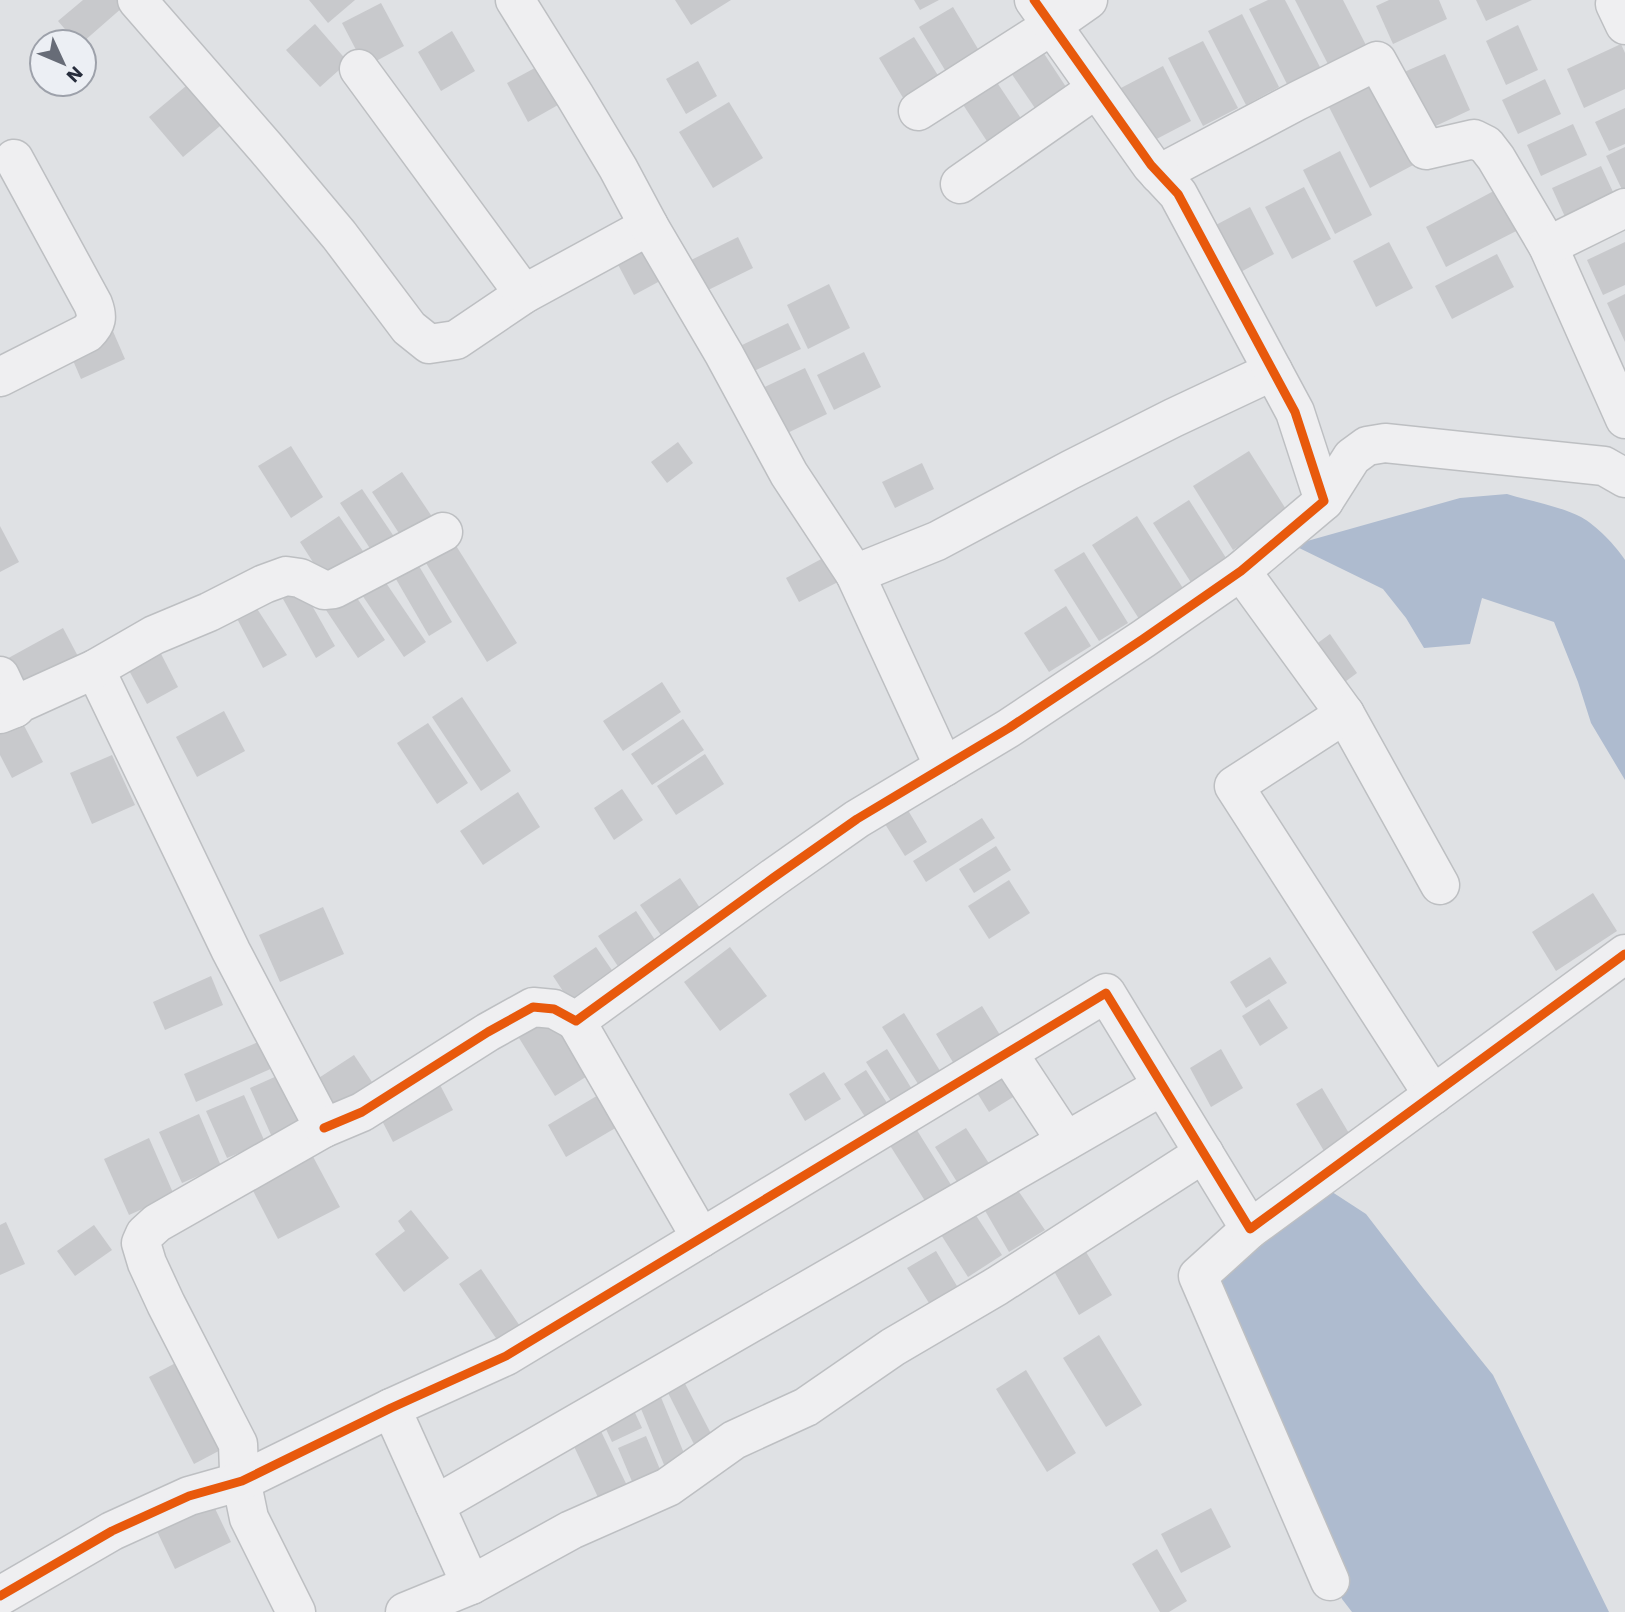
<svg xmlns="http://www.w3.org/2000/svg" width="1625" height="1612" font-family="'Work Sans',sans-serif">
	<style>
		.water { fill: #aebbcf }
		.building { fill: #c8c9cc }
		.lines { fill: none; stroke-linecap: round; stroke-linejoin: round }
		.minor-casing { stroke: #bdbfc2; stroke-width: 41 }
		.minor { stroke: #efeff1; stroke-width: 38 }
		.cycleway-casing { stroke: #eceff4; stroke-width: 13 }
		.cycleway { stroke: #e8590c; stroke-width: 9 }
	</style>
	<rect width="100%" height="100%" fill="#dfe1e4"/>
	<!-- water -->
	<g class="water">
		<path d="M1507 494C1530 501 1560 506 1581 517 1596 525 1616 546 1625 560V780L1591 723 1578 682 1554 622 1482 598 1470 644 1424 648 1406 618 1383 589 1293 545 1460 498Z"/>
		<path d="M1306 1175 1366 1214 1423 1288 1493 1375 1609 1612H1352L1342 1599 1224 1310 1213 1257Z"/>
	</g>
	<!-- building -->
	<g class="building">
		<path d="M83 0H131L83 42H76L58 21Z"/>
		<path d="M309 0H355L328 23Z"/>
		<path d="M675 0H731L691 25Z"/>
		<path d="M914 0H939L920 10Z"/>
		<path d="M1268 0H1285L1321 69 1288 86 1249 9Z"/>
		<path d="M1295 0H1343L1370 53 1332 72Z"/>
		<path d="M1389 0H1439L1447 19 1393 44 1376 6Z"/>
		<path d="M1476 0H1532L1486 21Z"/>
		<path d="M381 3 404 46 365 67 342 23Z"/>
		<path d="M953 7 984 59 951 80 919 27Z"/>
		<path d="M1242 14 1279 87 1246 105 1208 31Z"/>
		<path d="M315 24 348 62 320 87 286 50Z"/>
		<path d="M1518 25 1538 70 1506 85 1486 41Z"/>
		<path d="M452 31 475 71 441 91 418 52Z"/>
		<path d="M914 37 944 85 908 106 879 58Z"/>
		<path d="M1203 41 1238 108 1203 126 1168 58Z"/>
		<path d="M1621 44 1625 53V89L1584 108 1567 69Z"/>
		<path d="M1043 52 1072 96 1041 117 1011 73Z"/>
		<path d="M1445 54 1470 110 1427 130 1402 73Z"/>
		<path d="M698 61 717 96 686 114 666 79Z"/>
		<path d="M544 63 565 101 528 122 507 83Z"/>
		<path d="M1163 66 1191 121 1147 144 1119 89Z"/>
		<path d="M994 78 1026 126 992 149 960 100Z"/>
		<path d="M1545 79 1561 114 1518 134 1502 100Z"/>
		<path d="M192 81 226 121 183 157 149 117Z"/>
		<path d="M1376 82 1417 163 1370 188 1329 107Z"/>
		<path d="M50 84H72L61 95Z"/>
		<path d="M729 102 763 158 713 188 679 132Z"/>
		<path d="M1625 108V144L1609 151 1595 122Z"/>
		<path d="M1573 124 1587 155 1541 176 1527 145Z"/>
		<path d="M1625 147V196L1606 156Z"/>
		<path d="M1340 151 1372 215 1335 234 1303 170Z"/>
		<path d="M1601 166 1620 207 1571 230 1552 188Z"/>
		<path d="M1505 185 1526 226 1446 267 1426 227Z"/>
		<path d="M1304 187 1331 239 1292 259 1265 207Z"/>
		<path d="M1250 207 1274 254 1237 274 1212 227Z"/>
		<path d="M652 236 673 274 634 295 614 257Z"/>
		<path d="M738 237 753 268 698 295 683 264Z"/>
		<path d="M1389 242 1413 288 1376 307 1353 261Z"/>
		<path d="M1625 242V285L1603 295 1587 260Z"/>
		<path d="M1497 254 1514 287 1452 319 1435 286Z"/>
		<path d="M829 284 850 328 808 349 787 305Z"/>
		<path d="M1625 294V342L1607 303Z"/>
		<path d="M788 323 801 349 752 372 740 346Z"/>
		<path d="M112 329 125 359 81 379 68 349Z"/>
		<path d="M864 352 881 387 834 410 817 375Z"/>
		<path d="M805 368 827 414 777 438 754 392Z"/>
		<path d="M678 442 693 463 667 483 651 462Z"/>
		<path d="M291 446 323 497 291 518 258 466Z"/>
		<path d="M1249 451 1289 514 1233 550 1193 486Z"/>
		<path d="M922 463 934 489 895 508 882 482Z"/>
		<path d="M402 472 439 527 408 547 372 492Z"/>
		<path d="M362 489 399 544 377 559 340 503Z"/>
		<path d="M1189 500 1228 561 1192 584 1153 523Z"/>
		<path d="M339 516 369 560 329 587 300 542Z"/>
		<path d="M1137 516 1186 593 1141 622 1092 545Z"/>
		<path d="M0 526 19 562 0 572Z"/>
		<path d="M450 536 517 643 487 662 421 555Z"/>
		<path d="M1084 552 1128 623 1099 641 1054 570Z"/>
		<path d="M825 557 838 582 799 602 786 578Z"/>
		<path d="M416 561 452 622 429 636 393 574Z"/>
		<path d="M380 574 426 642 404 657 358 589Z"/>
		<path d="M349 586 385 640 358 658 322 604Z"/>
		<path d="M302 588 335 646 316 658 283 599Z"/>
		<path d="M252 601 287 655 263 668 233 611Z"/>
		<path d="M1066 606 1091 646 1049 672 1024 633Z"/>
		<path d="M63 628 81 662 20 694 3 661Z"/>
		<path d="M1330 634 1357 673 1338 687 1311 648Z"/>
		<path d="M157 646 178 687 147 704 125 663Z"/>
		<path d="M662 682 681 712 623 751 603 721Z"/>
		<path d="M462 697 511 771 481 791 432 717Z"/>
		<path d="M224 711 245 751 197 777 176 737Z"/>
		<path d="M18 714 43 762 12 778 0 755V723Z"/>
		<path d="M683 719 704 750 652 785 631 754Z"/>
		<path d="M428 723 468 783 437 804 397 743Z"/>
		<path d="M705 754 724 784 676 815 657 786Z"/>
		<path d="M112 755 135 805 92 824 70 773Z"/>
		<path d="M622 789 643 820 614 840 594 808Z"/>
		<path d="M518 792 540 827 483 865 460 831Z"/>
		<path d="M903 802 927 842 905 856 880 816Z"/>
		<path d="M982 818 995 838 926 882 913 861Z"/>
		<path d="M996 846 1011 870 974 893 959 869Z"/>
		<path d="M680 878 704 914 665 941 640 905Z"/>
		<path d="M1009 880 1030 913 989 939 968 906Z"/>
		<path d="M1593 893 1617 931 1556 971 1532 932Z"/>
		<path d="M323 907 344 954 280 982 259 935Z"/>
		<path d="M636 911 661 949 623 974 598 936Z"/>
		<path d="M596 947 618 979 574 1008 553 976Z"/>
		<path d="M730 947 767 996 720 1031 684 982Z"/>
		<path d="M1270 957 1287 983 1246 1008 1230 982Z"/>
		<path d="M211 976 223 1005 165 1030 153 1002Z"/>
		<path d="M1269 999 1288 1028 1260 1046 1242 1016Z"/>
		<path d="M982 1006 1000 1035 954 1064 936 1034Z"/>
		<path d="M904 1013 942 1074 920 1087 882 1027Z"/>
		<path d="M552 1017 589 1075 555 1096 519 1038Z"/>
		<path d="M263 1040 275 1067 196 1102 184 1074Z"/>
		<path d="M887 1049 915 1094 895 1107 866 1062Z"/>
		<path d="M1221 1049 1243 1088 1211 1107 1190 1068Z"/>
		<path d="M354 1055 374 1085 330 1113 311 1083Z"/>
		<path d="M1010 1058 1029 1087 989 1112 971 1083Z"/>
		<path d="M866 1070 891 1109 869 1123 844 1084Z"/>
		<path d="M288 1071 310 1121 272 1137 250 1088Z"/>
		<path d="M824 1072 841 1099 805 1121 789 1094Z"/>
		<path d="M438 1081 453 1110 393 1142 378 1113Z"/>
		<path d="M1322 1088 1350 1135 1324 1151 1296 1104Z"/>
		<path d="M605 1091 624 1123 566 1157 548 1125Z"/>
		<path d="M244 1095 265 1142 227 1158 206 1111Z"/>
		<path d="M199 1114 221 1166 182 1183 159 1132Z"/>
		<path d="M910 1119 953 1188 927 1204 884 1136Z"/>
		<path d="M966 1128 990 1165 959 1185 935 1147Z"/>
		<path d="M149 1138 174 1195 129 1215 104 1159Z"/>
		<path d="M310 1151 340 1207 278 1239 249 1183Z"/>
		<path d="M1013 1183 1045 1230 1009 1252 980 1202Z"/>
		<path d="M971 1208 1002 1255 968 1277 938 1230Z"/>
		<path d="M411 1210 449 1258 404 1292 375 1254 405 1231 398 1221Z"/>
		<path d="M6 1222 25 1264 0 1275V1225Z"/>
		<path d="M94 1225 112 1250 75 1276 57 1251Z"/>
		<path d="M1083 1247 1112 1295 1079 1315 1051 1266Z"/>
		<path d="M936 1251 957 1286 929 1303 907 1268Z"/>
		<path d="M481 1269 524 1332 502 1347 459 1284Z"/>
		<path d="M1099 1335 1142 1405 1106 1427 1063 1358Z"/>
		<path d="M187 1357 232 1444 194 1464 149 1377Z"/>
		<path d="M1026 1370 1076 1453 1047 1472 996 1389Z"/>
		<path d="M680 1374 718 1447 700 1456 663 1383Z"/>
		<path d="M658 1390 688 1463 667 1472 637 1399Z"/>
		<path d="M630 1402 642 1428 612 1442 600 1416Z"/>
		<path d="M598 1425 632 1496 604 1510 570 1438Z"/>
		<path d="M646 1436 664 1479 636 1491 618 1448Z"/>
		<path d="M210 1498 231 1542 175 1569 154 1525Z"/>
		<path d="M1211 1508 1231 1547 1181 1573 1161 1534Z"/>
		<path d="M1157 1549 1187 1601 1169 1612H1160L1132 1564Z"/>
	</g>
	<g class="lines">
		<!-- minor casing -->
		<g class="minor-casing">
			<g id="minor">
				<path d="M137 0 266 148 339 235 409 328 429 344 456 340 524 294 649 226"/>
				<path d="M515 0 575 96 618 168 649 226 724 354 789 474 855 574 937 541 1070 470 1173 418 1273 371"/>
				<path d="M1615 4 1625 25"/>
				<path d="M359 69 524 294"/>
				<path d="M918 111 1051 26 1088 0"/>
				<path d="M1159 174 1297 101 1377 61 1426 150 1474 139 1486 145 1496 158 1548 246 1625 419"/>
				<path d="M960 184 1096 89"/>
				<path d="M1548 246 1625 208"/>
				<path d="M0 377 87 333C97 323 98 317 93 304L14 159"/>
				<path d="M1324 501 1352 457 1367 446 1385 443 1604 466 1625 478"/>
				<path d="M1241 571 1345 714 1440 885"/>
				<path d="M855 574 944 767"/>
				<path d="M95 669 231 951 324 1128 157 1223 145 1234 141 1243 147 1263 166 1304 238 1444 239 1470 249 1518 296 1612"/>
				<path d="M0 676 15 708"/>
				<path d="M0 714 15 708 20 703 95 669 154 635 209 612 264 584 286 576 300 578 324 590 334 589 443 532"/>
				<path d="M1345 714 1234 786 1433 1095"/>
				<path d="M576 1021 701 1238"/>
				<path d="M1008 1053 1066 1141"/>
				<path d="M324 1128 362 1112 488 1032 533 1007 554 1009 576 1021 773 878 857 819 1009 728 1143 639 1241 571 1324 501 1295 412 1178 194 1151 165 1034 0"/>
				<path d="M1250 1229 1198 1276 1330 1581"/>
				<path d="M391 1408 471 1585"/>
				<path d="M435 1505 1162 1086"/>
				<path d="M0 1596 112 1531 189 1496 242 1481 391 1408 506 1356 1106 993 1250 1229 1625 954"/>
				<path d="M405 1612 471 1585 571 1530 668 1487 734 1440 806 1407 893 1347 997 1286 1204 1153"/>
			</g>
		</g>
		<!-- minor -->
		<use href="#minor" class="minor"/>
		<!-- cycleway casing -->
		<g class="cycleway-casing">
			<g id="cycleway">
				<path d="M324 1128 362 1112 488 1032 533 1007 554 1009 576 1021 773 878 857 819 1009 728 1143 639 1241 571 1324 501 1295 412 1178 194 1151 165 1034 0"/>
				<path d="M0 1596 112 1531 189 1496 242 1481 391 1408 506 1356 1106 993 1250 1229 1625 954"/>
			</g>
		</g>
		<!-- cycleway -->
		<use href="#cycleway" class="cycleway"/>
	</g>
	<!-- north arrow -->
	<g transform="translate(63 63) rotate(134)"><circle r="33" fill="#eceff4" stroke="#9da1aa" stroke-width="2"/>
	<path d="M0-5L12 26L0 18L-12 26Z" fill="#676c77"/>
	<text y="-10" font-size="19" font-weight="bold" text-anchor="middle" fill="#272d3c">N</text>
	</g>
</svg>
